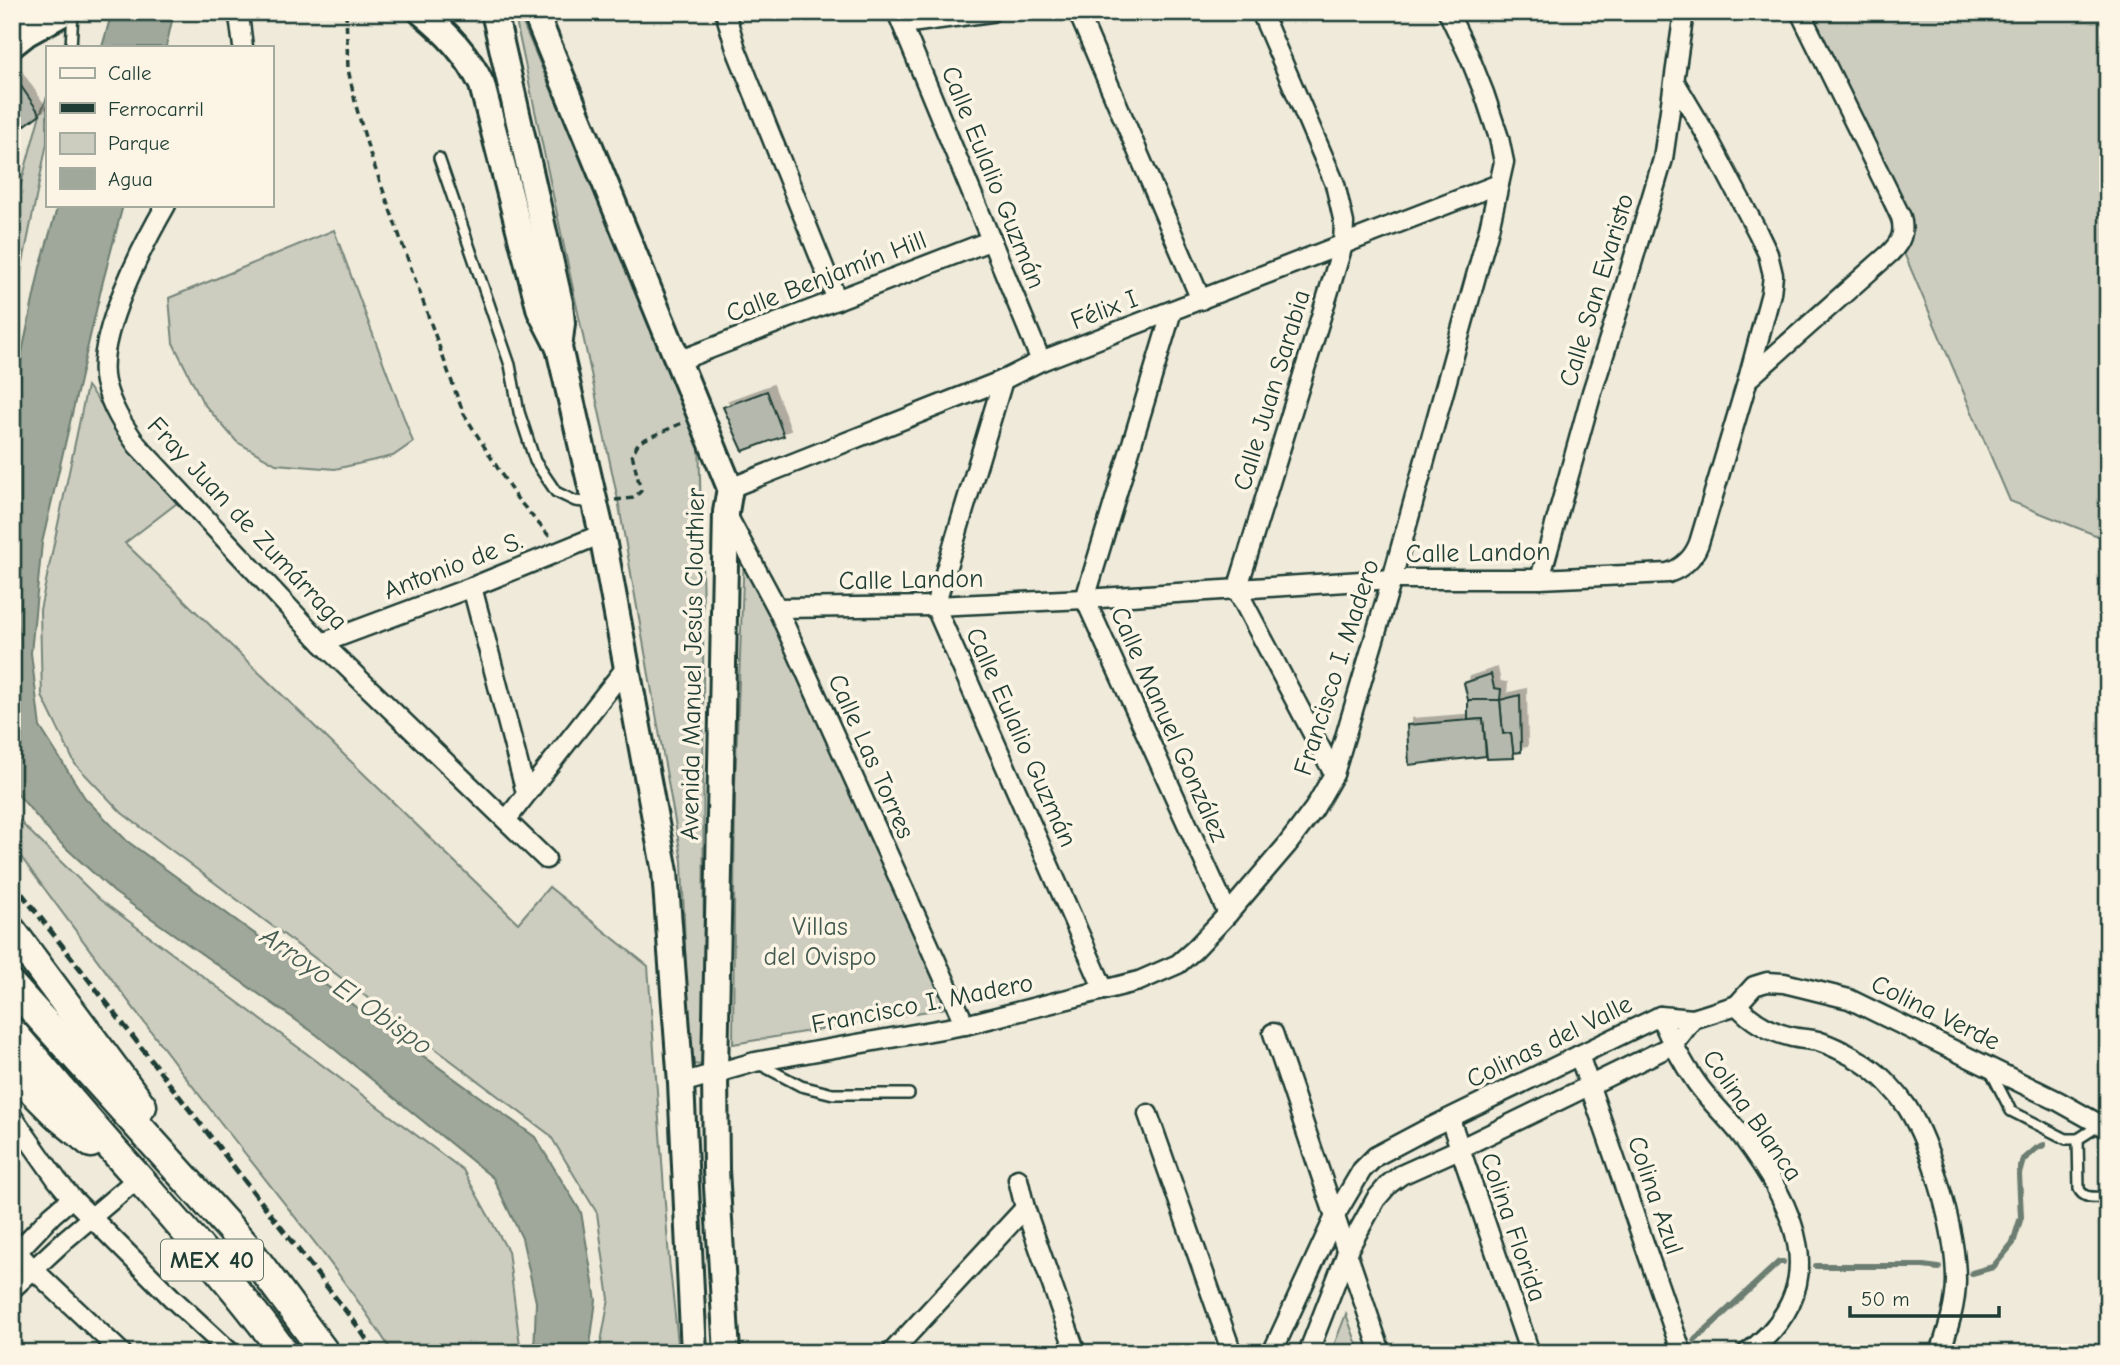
<svg xmlns="http://www.w3.org/2000/svg" width="2120" height="1365" font-family="'Comic Neue',sans-serif">
	<style>
		.green { fill: #cccdbf; stroke: #76857a; stroke-width: 2 }
		.water { fill: #9fa89a; stroke: #6c7d71; stroke-width: 2 }
		.lines { fill: none; stroke-linecap: round; stroke-linejoin: round }
		.stream { stroke: #6c7d71; stroke-width: 6 }
		.building { fill: #b5b9ad; stroke: #1f3d34; stroke-width: 2; filter: url(#shadow) }
		.lane-casing { stroke: #1f3d34; stroke-width: 14 }
		.street-casing { stroke: #1f3d34; stroke-width: 23 }
		.secondary-casing { stroke: #1f3d34; stroke-width: 30 }
		.primary-casing { stroke: #1f3d34; stroke-width: 33 }
		.path { stroke: #1f3d34; stroke-width: 3.5; stroke-dasharray: 7 5; stroke-linecap: butt }
		.lane { stroke: #fcf5e5; stroke-width: 9 }
		.street { stroke: #fcf5e5; stroke-width: 18 }
		.secondary { stroke: #fcf5e5; stroke-width: 24 }
		.primary { stroke: #fcf5e5; stroke-width: 28 }
		.rail { stroke: #1f3d34; stroke-width: 5; stroke-dasharray: 10 5; stroke-linecap: butt }
		.labels { text-anchor: middle; stroke-width: 7; stroke-linejoin: round; paint-order: stroke }
		.shield { fill: #fcf5e5; stroke: #617469; stroke-width: 2 }
		.shield-label { font-size: 24px; font-weight: bold; fill: #1f3d34 }
		.street-label { font-size: 26px; fill: #1f3d34; stroke: #fcf5e5 }
		.park-label { font-size: 26px; fill: #425a50; stroke: #fcf5e5 }
		.water-label { font-size: 28px; font-style: italic; fill: #455d53; stroke: #fcf5e5 }
	</style>
	<defs>
		<filter id="shadow"><feDropShadow dx="6" dy="-6" stdDeviation="0" flood-color="#0004"/></filter>
	</defs>
	<rect width="100%" height="100%" fill="#efeada"/>
	<filter id="ink" filterUnits="userSpaceOnUse"><feTurbulence type="fractalNoise" baseFrequency=".0143" numOctaves="2"/><feDisplacementMap in="SourceGraphic" scale="14" xChannelSelector="R" yChannelSelector="G"/><feConvolveMatrix kernelMatrix="1 2 1 2 8 2 1 2 1" color-interpolation-filters="sRGB"/></filter>
	<g filter="url(#ink)">
		<!-- green -->
		<g class="green">
			<path d="M514 12H518L699 434 703 609 704 1065 689 1064 682 861 618 500Z"/>
			<path d="M1801 12H2108V540L2010 501Z"/>
			<path d="M47 97V143L12 317V217L40 114Z"/>
			<path d="M334 230 413 442 393 456 335 469 276 464 237 442 203 403 173 343 169 298Z"/>
			<path d="M87 386 177 503 125 543 518 923 549 887 648 966 669 1259 679 1353H599L609 1299 597 1213 550 1135 122 813 75 764 42 696 40 610Z"/>
			<path d="M744 553 946 1008 733 1044 735 785Z"/>
			<path d="M12 814 99 899 463 1170 508 1251 521 1353H393C339 1269 275 1192 214 1114 145 1025 79 935 12 845Z"/>
			<path d="M1346 1314 1360 1353H1331Z"/>
		</g>
		<!-- water -->
		<g class="water">
			<path d="M112 12H174L166 47H102Z"/>
			<path d="M58 205H123L102 285 42 543 31 653 40 727 85 798 127 841 535 1137 581 1212 596 1300 589 1353H534L536 1302 522 1238 493 1178 317 1035 114 892 54 837 15 791 12 785V400L40 267Z"/>
		</g>
		<g class="lines">
			<!-- stream -->
			<g class="stream">
				<path d="M1816 1266H1923L1939 1268"/>
				<path d="M1972 1273 1993 1267 2013 1243 2021 1217 2019 1174 2023 1160 2037 1148 2044 1145"/>
				<path d="M1695 1340 1779 1262H1783"/>
			</g>
		</g>
		<!-- building -->
		<g class="building">
			<path d="M12 73 40 114 12 135Z"/>
			<path d="M767 391 784 436 743 451 723 407Z"/>
			<path d="M1491 674 1494 688 1501 689 1500 700H1468L1464 683Z"/>
			<path d="M1520 695 1521 752 1513 753 1511 733 1503 734 1500 700Z"/>
			<path d="M1468 700H1500L1503 734 1511 733 1514 758 1487 759 1483 719 1468 720Z"/>
			<path d="M1483 719 1486 756 1409 765 1407 725Z"/>
		</g>
		<g class="lines">
			<!-- lane casing -->
			<g class="lane-casing">
				<g id="lane">
					<path d="M71 47 73 12"/>
					<path d="M439 158 510 365 519 412 535 461 556 492 575 501 593 503"/>
					<path d="M759 1064 801 1086 833 1094H909"/>
					<path d="M1991 1072 2011 1111 2066 1139H2078L2100 1125"/>
					<path d="M2078 1139 2079 1189C2084 1200 2097 1197 2108 1197"/>
				</g>
			</g>
			<!-- street casing -->
			<g class="street-casing">
				<g id="street">
					<path d="M237 12 240 23 243 47"/>
					<path d="M725 12 736 49 837 300"/>
					<path d="M897 12 1041 361"/>
					<path d="M1078 12 1201 300"/>
					<path d="M1261 12 1335 184 1344 223 1343 245 1237 590 1334 774"/>
					<path d="M903 24 991 12"/>
					<path d="M166 205C143 245 95 337 105 382 111 407 123 425 137 445L322 643 546 859"/>
					<path d="M1172 311 1085 599 1228 914"/>
					<path d="M678 361 992 240"/>
					<path d="M1748 379 1890 253C1901 242 1905 233 1901 217L1800 12"/>
					<path d="M1003 380 935 606 1104 990"/>
					<path d="M730 488 1003 380 1041 361 1499 184"/>
					<path d="M727 515 777 608 965 1025"/>
					<path d="M1540 579 1592 392 1617 314 1663 159 1684 12"/>
					<path d="M472 587 526 793"/>
					<path d="M777 608 935 606 1085 599 1392 579H1540L1668 573C1683 568 1693 559 1699 543L1748 379 1771 293 1773 275 1768 254 1758 233 1707 136 1675 82"/>
					<path d="M322 643 472 587 602 534"/>
					<path d="M507 819 628 665"/>
					<path d="M1737 1005C1751 1021 1771 1032 1792 1037 1800 1039 1810 1039 1818 1041 1831 1045 1855 1057 1866 1065 1881 1075 1897 1092 1907 1107 1932 1146 1956 1233 1956 1280 1956 1305 1948 1329 1940 1353"/>
					<path d="M1737 1005 1754 986 1767 982 1784 983 1849 999 2058 1101 2108 1129"/>
					<path d="M1660 1016C1670 1039 1681 1061 1696 1082 1709 1101 1727 1117 1741 1135 1795 1207 1836 1287 1747 1353"/>
					<path d="M1273 1033 1381 1353"/>
					<path d="M1579 1055 1682 1353"/>
					<path d="M681 1083 755 1062 965 1025 1139 981 1178 964 1194 950 1228 914 1287 845 1314 809 1334 774 1392 579 1489 229 1504 162 1499 138 1484 93 1470 58 1448 12"/>
					<path d="M1148 1114 1232 1353"/>
					<path d="M12 1116 57 1180 72 1198 172 1298 231 1353"/>
					<path d="M1450 1119 1530 1353"/>
					<path d="M1018 1179 1025 1208 1076 1353"/>
					<path d="M12 1246 34 1270 122 1353"/>
					<path d="M12 1257 52 1215 72 1198"/>
					<path d="M12 1289 66 1239 138 1178"/>
					<path d="M891 1353 1025 1208"/>
					<path d="M1272 1353 1336 1214 1362 1170 1376 1156 1427 1129 1660 1016 1693 1019 1737 1005"/>
					<path d="M1308 1353 1348 1250 1376 1199 1389 1184 1401 1175 1459 1149 1673 1045 1693 1019"/>
				</g>
			</g>
			<!-- secondary casing -->
			<g class="secondary-casing">
				<g id="secondary">
					<path d="M421 12C447 33 468 55 482 85L540 311 559 348"/>
					<path d="M494 12 560 303 562 323 559 348 602 534 665 872 681 1083 694 1353"/>
					<path d="M535 12 730 488 726 512 715 1072 716 1170 727 1353"/>
					<path d="M12 22 26 12"/>
					<path d="M12 45 27 33 65 12"/>
				</g>
			</g>
			<!-- primary casing -->
			<g class="primary-casing">
				<g id="primary">
					<path d="M12 931 142 1106"/>
					<path d="M12 986 245 1245 325 1353"/>
					<path d="M12 1032C53 1079 92 1127 134 1173 186 1232 238 1289 284 1353"/>
					<path d="M12 1070 58 1116 91 1143"/>
				</g>
			</g>
			<!-- path -->
			<g class="path">
				<path d="M346 12 348 69 356 106 369 151 458 399 464 414 515 496 550 537"/>
				<path d="M615 500 634 498 641 491 632 454 639 442 682 423"/>
			</g>
			<!-- lane -->
			<use href="#lane" class="lane"/>
			<!-- street -->
			<use href="#street" class="street"/>
			<!-- secondary -->
			<use href="#secondary" class="secondary"/>
			<!-- primary -->
			<use href="#primary" class="primary"/>
			<!-- rail -->
			<path class="rail" d="M12 881 359 1328 376 1353"/>
		</g>
	</g>
	<g class="labels">
		<!-- shield labels -->
		<rect class="shield" x="161" y="1239.5" width="102" height="41" rx="5"/>
		<g class="shield-label">
			<text x="212" y="1268">MEX 40</text>
		</g>
		<!-- street labels -->
		<g class="street-label">
			<text transform="translate(994 177) rotate(68)" y="9">Calle Eulalio Guzmán</text>
			<text transform="translate(826 276) rotate(-21)" y="9">Calle Benjamín Hill</text>
			<text transform="translate(1596 290) rotate(-73)" y="9">Calle San Evaristo</text>
			<text transform="translate(1104 309) rotate(-21)" y="9">Félix I</text>
			<text transform="translate(1271 390) rotate(-73)" y="9">Calle Juan Sarabia</text>
			<text transform="translate(248 523) rotate(47)" y="9">Fray Juan de Zumárraga</text>
			<text transform="translate(1478 552) rotate(-1)" y="9">Calle Landon</text>
			<text transform="translate(453 565) rotate(-21)" y="9">Antonio de S.</text>
			<text transform="translate(911 579) rotate(-1)" y="9">Calle Landon</text>
			<text transform="translate(692 664) rotate(-89)" y="9">Avenida Manuel Jesús Clouthier</text>
			<text transform="translate(1336 667) rotate(-72)" y="9">Francisco I. Madero</text>
			<text transform="translate(1170 724) rotate(66)" y="9">Calle Manuel González</text>
			<text transform="translate(1022 737) rotate(66)" y="9">Calle Eulalio Guzmán</text>
			<text transform="translate(872 756) rotate(66)" y="9">Calle Las Torres</text>
			<text transform="translate(922 1003) rotate(-11)" y="9">Francisco I. Madero</text>
			<text transform="translate(1936 1012) rotate(26)" y="9">Colina Verde</text>
			<text transform="translate(1549 1041) rotate(-26)" y="9">Colinas del Valle</text>
			<text transform="translate(1753 1115) rotate(55)" y="9">Colina Blanca</text>
			<text transform="translate(1656 1195) rotate(71)" y="9">Colina Azul</text>
			<text transform="translate(1514 1227) rotate(71)" y="9">Colina Florida</text>
		</g>
		<!-- park labels -->
		<g class="park-label">
			<text x="820" y="935">Villas<tspan x="820" dy="30">del Ovispo</tspan></text>
		</g>
		<!-- water labels -->
		<g class="water-label">
			<text transform="translate(347 990) rotate(35)" y="10">Arroyo El Obispo</text>
		</g>
	</g>
	<!-- margin -->
	<rect width="2120" height="1365" fill="none" stroke="#fcf5e5" stroke-width="42"/>
	<rect x="21" y="21" width="2078" height="1323" fill="none" stroke="#1f3d34" stroke-width="2.5" filter="url(#ink)"/>
	<!-- legend -->
	<rect x="46" y="46" width="228" height="161" fill="#fcf5e5" stroke="#a4ab9e" stroke-width="2"/>
	<rect x="60" y="68" width="35" height="10" fill="#fcf5e5" stroke="#a4ab9e" stroke-width="2"/>
	<text x="108" y="80" font-size="21" fill="#1f3d34">Calle</text>
	<rect x="60" y="103" width="35" height="10" fill="#1f3d34" stroke="#a4ab9e" stroke-width="2"/>
	<text x="108" y="116" font-size="21" fill="#1f3d34">Ferrocarril</text>
	<rect x="60" y="133" width="35" height="21" fill="#cccdbf" stroke="#a4ab9e" stroke-width="2"/>
	<text x="108" y="150" font-size="21" fill="#1f3d34">Parque</text>
	<rect x="60" y="168" width="35" height="21" fill="#9fa89a" stroke="#a4ab9e" stroke-width="2"/>
	<text x="108" y="186" font-size="21" fill="#1f3d34">Agua</text>
	<!-- scale -->
	<path d="M1850 1306v10h149v-10" fill="none" stroke="#1f3d34" stroke-width="3.5"/>
	<text x="1861" y="1306" font-size="21" fill="#1f3d34" stroke="#fcf5e5" stroke-width="5" paint-order="stroke">50 m</text>
</svg>
